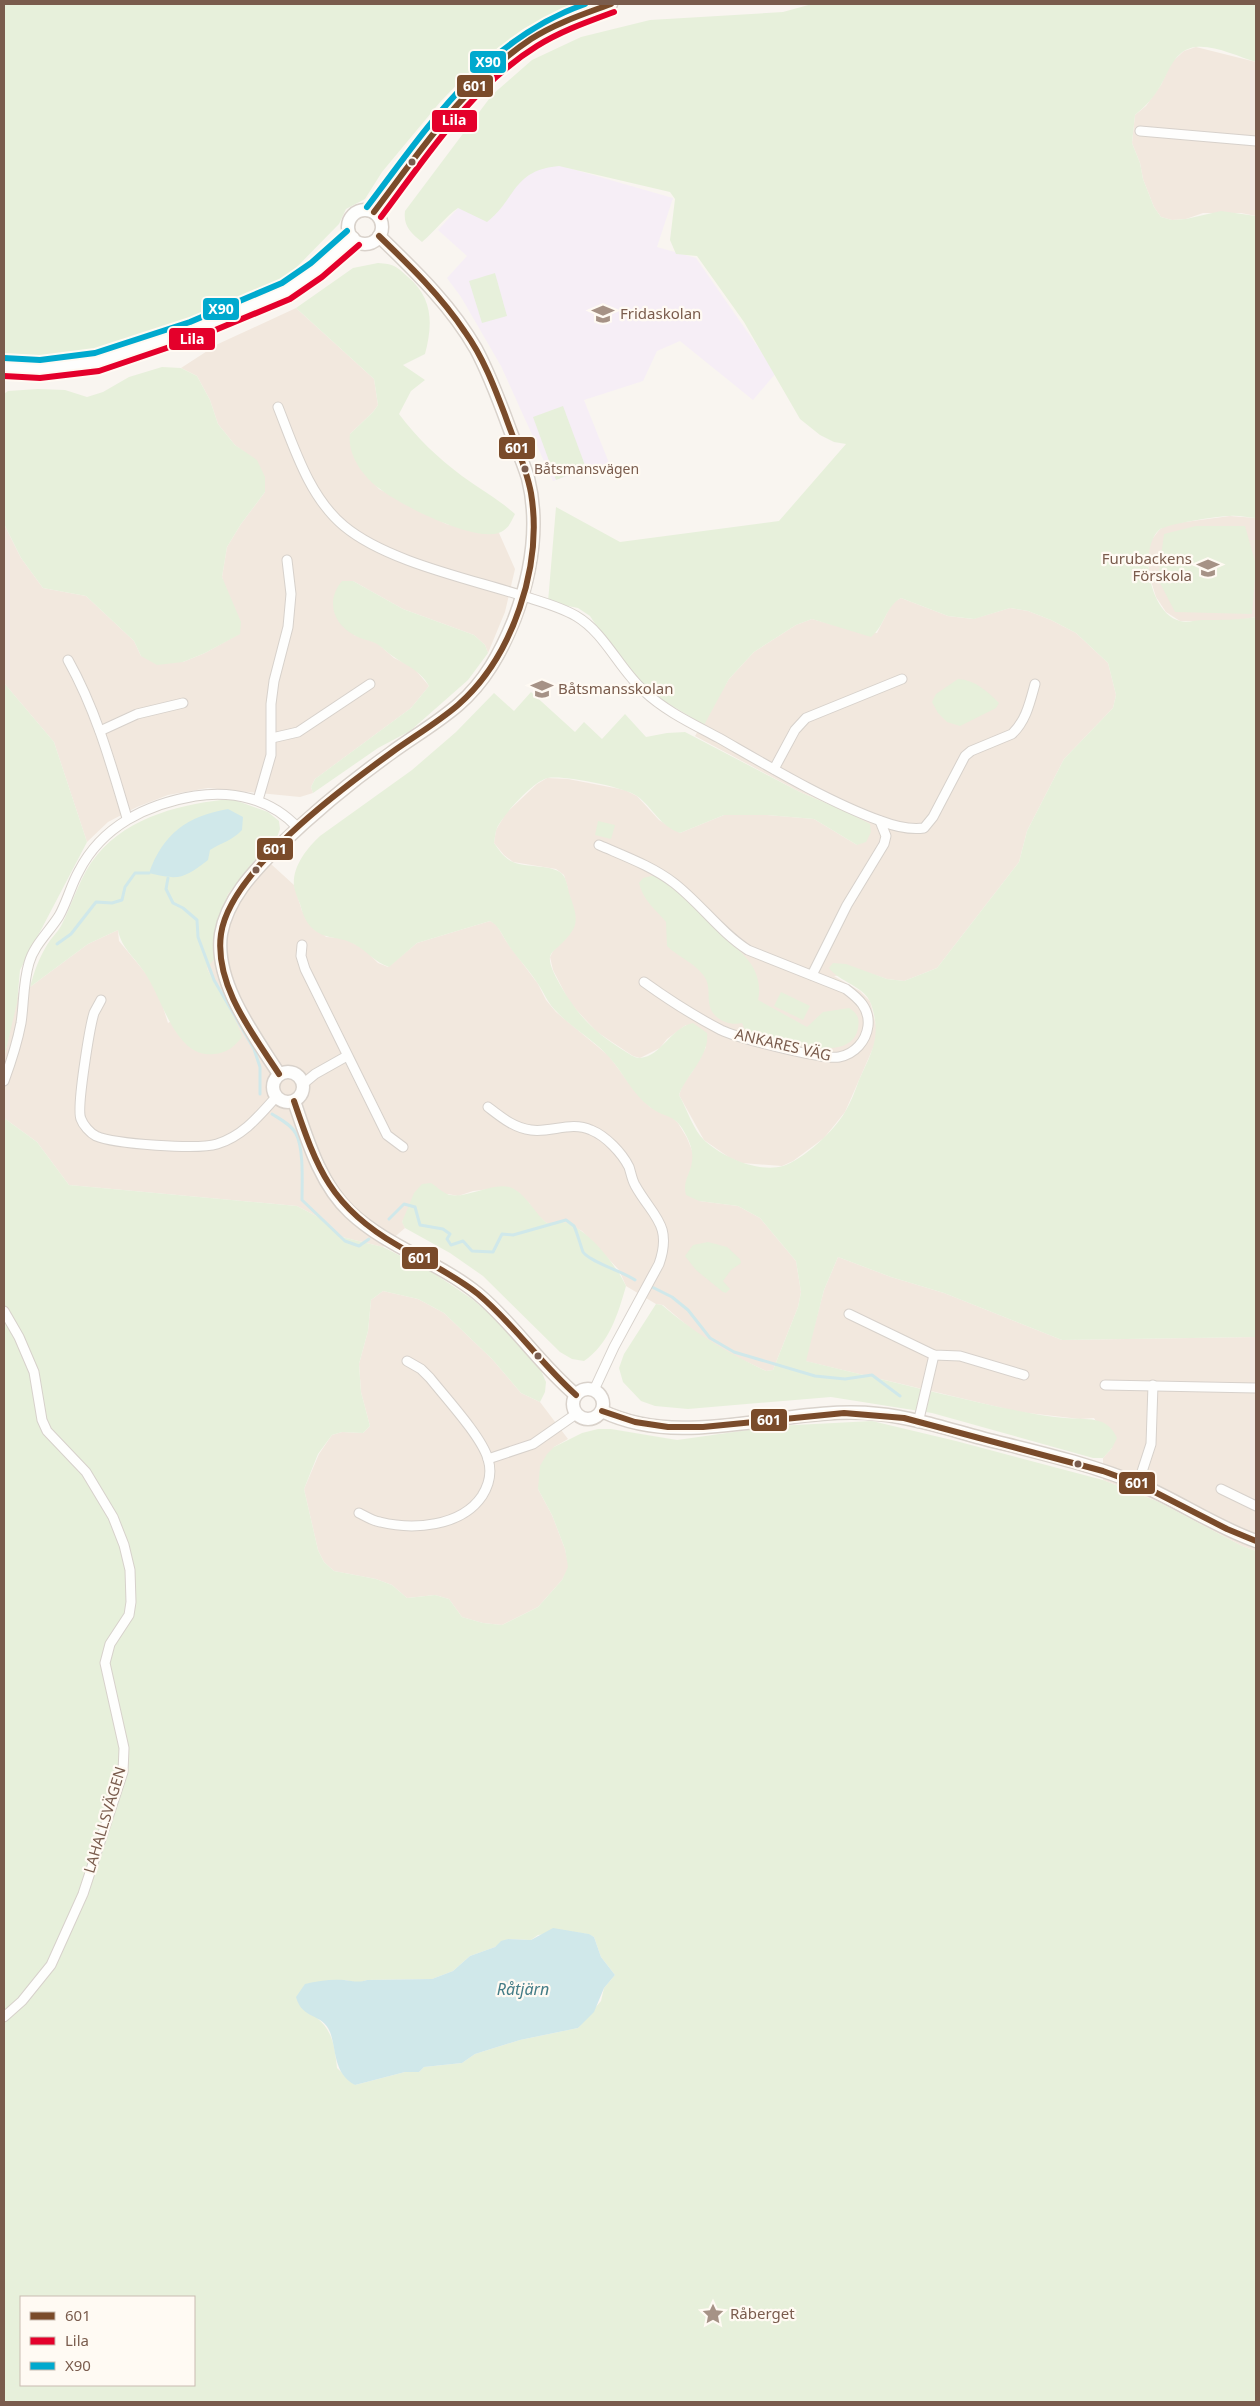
<svg xmlns="http://www.w3.org/2000/svg" width="1260" height="2406" font-family="'Noto Sans',sans-serif">
	<style>
		.residential { fill: #f2e8de }
		.education { fill: #f6eef6 }
		.green { fill: #e7f0db; fill-rule: evenodd }
		.water { fill: #d0e8ea }
		.lines { fill: none; stroke-linecap: round; stroke-linejoin: round }
		.stream { stroke: #d0e8ea; stroke-width: 3 }
		.street-casing { stroke: #d7d1cb; stroke-width: 11 }
		.secondary-casing { stroke: #d9d2cb; stroke-width: 15 }
		.street { stroke: #fefefd; stroke-width: 9 }
		.secondary { stroke: #fefefd; stroke-width: 12 }
		.bus-1-casing { stroke: #fffaf3; stroke-width: 10 }
		.bus-2-casing { stroke: #fffaf3; stroke-width: 10 }
		.bus-3-casing { stroke: #fffaf3; stroke-width: 10 }
		.bus-1 { stroke: #7a4b2a; stroke-width: 6 }
		.bus-2 { stroke: #e4002b; stroke-width: 6 }
		.bus-3 { stroke: #00a9ce; stroke-width: 6 }
		.bus-dot { fill: #7a5c4d; stroke: #fffaf3; stroke-width: 2 }
		.labels { text-anchor: middle; stroke-width: 4.5; stroke-linejoin: round; paint-order: stroke }
		.bus-label { font-size: 14px; fill: #7a5c4d; stroke: #fffaf3; text-anchor: start }
		.poi-label { font-size: 15px; fill: #7a5c4d; stroke: #fffaf3; text-anchor: start }
		.street-label { font-size: 15px; fill: #7a5c4d; stroke: #fffaf3 }
		.water-label { font-size: 16px; font-style: italic; fill: #437c86; stroke: #fffaf3 }
		.line-badge { stroke: #fffaf3; stroke-width: 2 }
		.badge-label { font-size: 14px; text-anchor: middle; font-weight: bold; fill: #fff }
	</style>
	<rect width="100%" height="100%" fill="#f9f5f0"/>
	<!-- residential -->
	<g class="residential">
		<path d="M1196 47 1256 62V216L1241 213H1203L1186 219 1172 220 1161 217 1154 207 1143 179 1140 163 1132 143 1135 115 1146 106 1161 85 1171 63 1184 51Z"/>
		<path d="M296 308 374 379 378 405 373 412 350 434 364 472 379 489 446 524 483 533H499L515 569 505 612 488 653 485 645 474 635 403 609 353 581 354 635 377 643 394 658 413 667 429 686 411 708 315 779 311 787 313 793 300 797 208 788 168 795 137 807 108 822 87 842 54 742 4 683V524L21 558 43 588 86 596 134 641 141 656 183 662 205 653 239 634 222 577 227 547 241 524 265 492 244 452 235 445 218 424 210 400 197 376 181 368 218 344Z"/>
		<path d="M1230 516 1256 518V617L1234 621H1180L1166 612 1156 597 1151 581 1147 558 1150 542 1160 529 1170 524Z"/>
		<path d="M901 598 948 616 973 619 1010 608 1028 611 1051 620 1076 633 1108 663 1116 695 1113 708 1064 759 1027 831 1019 862 937 968 904 981 887 979 869 973 834 976 860 991 870 1001 876 1025 877 1039 845 1112 824 1138 793 1161 782 1166 742 1163 730 1158 704 1140 679 1095 683 1084 692 1072 706 1047 686 1025 667 1039 660 1048 640 1058 633 1056 597 1032 570 1003 553 970 550 957 553 951 562 942 568 889 564 875 556 869 513 862 504 855 494 843 496 830 506 813 537 784 547 778 568 779 625 790 637 796 659 820 680 833 724 815H767L814 819 857 845 847 812 800 792 695 736 729 679 754 652 796 625 812 619 841 627 877 633 892 603Z"/>
		<path d="M260 854 294 885 302 911 326 937 344 938 364 949 378 963 388 967 417 943 490 921 496 924 506 941 538 984 546 1000 556 1012 609 1056 634 1090 650 1107 670 1115 678 1123 687 1138 693 1153 699 1201 738 1206 760 1218 796 1261 801 1292 798 1307 773 1370 766 1371 726 1352 696 1333 663 1305 656 1304 626 1286 619 1270 582 1231 563 1222 548 1224 537 1215 529 1203 509 1187 473 1191 458 1196 448 1194 402 1221 405 1228 383 1247 342 1237 324 1220 297 1206 69 1185 37 1142 4 1118V1058L18 993 30 987 88 944 118 930 119 941 148 976 161 1001 168 1023 218 993 207 968 218 920 228 894Z"/>
		<path d="M838 1257 891 1277 944 1293 1062 1340 1256 1337V1551L1242 1546 1159 1502 1103 1480V1458L1112 1448 1094 1418 1080 1419 1019 1412 805 1361 824 1290Z"/>
		<path d="M383 1291 418 1299 444 1313 492 1359 521 1393 540 1402 568 1439 554 1447 538 1489 552 1515 565 1549 569 1567 562 1580 538 1607 502 1625 483 1623 462 1617 449 1599 435 1595 407 1598 392 1585 376 1579 334 1571 324 1562 318 1550 304 1489 319 1454 332 1435 342 1432 363 1433 370 1426 361 1392 359 1364 368 1331 371 1300Z"/>
	</g>
	<!-- education -->
	<path class="education" d="M530 162 558 165 673 198 657 247 696 258 776 373 753 400 680 341 657 351 643 381 584 400 609 463 553 481 501 366 461 297 447 278 467 256 438 230 459 207Z"/>
	<!-- green -->
	<g class="green">
		<path d="M4 4H571L523 29 475 66 441 101 382 172 365 199 346 209 339 224 290 274 258 298 188 327 136 345 66 362 4 355Z"/>
		<path d="M812 4H1256V62C1239 57 1215 45 1196 47 1175 49 1169 71 1161 85 1154 97 1146 106 1135 115L1132 143 1140 163 1143 179 1154 207 1161 217 1172 220 1186 219 1221 211 1256 216V518C1248 518 1238 515 1230 516 1219 516 1166 524 1159 530 1138 550 1150 614 1180 621 1187 623 1196 620 1203 620 1221 620 1238 620 1256 617V1337L1062 1340 944 1293 891 1277 838 1257 824 1290 806 1361C851 1372 897 1383 942 1394 983 1403 1024 1414 1065 1418 1087 1420 1107 1415 1117 1438L1112 1448 1103 1458H1093L932 1413 831 1397 688 1409 655 1406 641 1401 623 1382 619 1368 624 1354 656 1304 662 1305C696 1334 726 1352 766 1371L773 1370 798 1307 801 1292 796 1261 760 1218 738 1206 699 1201 686 1195C680 1175 702 1168 687 1137 675 1112 667 1120 650 1107 632 1094 623 1072 609 1057 593 1039 570 1027 554 1009 547 1001 544 993 538 984 529 969 515 956 506 941 501 933 499 926 490 921L417 943 389 967C374 962 367 951 354 944 340 936 324 940 312 928 306 923 302 912 300 904 298 899 295 892 294 886 292 867 307 848 320 836L412 770 456 732 494 693 514 711 531 692 575 732 584 722 602 739 625 714 646 737 667 733 685 732 800 792 847 812 870 824 871 832 866 842 857 845 814 819 767 815H724L680 833C660 826 653 808 637 796 624 787 564 775 548 778 533 781 503 815 497 828 495 833 495 838 494 843 499 850 504 858 513 862 525 868 555 864 563 875 567 880 568 890 570 896 579 921 579 927 559 946 556 949 551 952 550 957 549 964 554 973 557 979 574 1011 592 1031 623 1050 628 1053 634 1058 640 1058 662 1056 670 1028 693 1023L707 1033C710 1056 686 1075 679 1095 687 1109 693 1130 705 1141 723 1157 758 1173 783 1166 804 1159 834 1131 845 1112 851 1102 855 1091 859 1080 872 1051 882 1037 871 1004 865 986 839 982 829 968L833 963 846 964 887 979 904 981 937 968 1019 862 1027 831 1064 759 1113 708 1116 695 1108 663 1076 633 1051 620 1028 611 1010 608 974 619 948 616 901 598C885 607 885 626 871 637L812 619 796 625 754 652 729 679 704 725 664 701 640 683 605 639 590 616 578 608 548 602 556 507 620 542 779 521 846 444 834 442 820 435 800 419 744 322 697 256 676 254 670 240 675 199 670 192 559 166C512 170 516 200 487 222L458 208C446 216 434 232 422 242 411 233 403 226 405 211L492 95 532 60 581 37 650 20 783 12Z"/>
		<path d="M378 263C394 264 396 266 408 277 433 298 433 324 425 354L403 365 425 380 411 391 399 414C416 437 438 458 462 476 480 489 498 499 515 514 511 522 509 528 501 532 477 544 400 505 380 489 363 477 347 454 350 434L373 412 378 405 374 379 296 308 353 268Z"/>
		<path d="M495 273 507 316 482 323 469 281Z"/>
		<path d="M162 367 181 368 197 376 210 400 218 424 235 445 257 460 265 477V492L241 524 227 547 222 577 241 622 240 634 205 653 183 662 157 665 141 656 134 641 86 596 43 588 21 558 4 524V394L8 391 38 389 65 390 87 397 103 392 129 377Z"/>
		<path d="M563 406 586 468 556 480 533 417Z"/>
		<path d="M1196 526H1245L1256 565 1252 614 1175 612 1158 579 1164 534Z"/>
		<path d="M342 581H353L403 609 474 635 485 645 488 653 468 680 410 731 378 748 313 793 311 787 315 779 411 708 429 686C420 670 408 667 394 657 387 653 382 646 375 643 369 640 360 639 354 635 332 623 326 600 342 581Z"/>
		<path d="M958 679C975 680 987 691 999 703L996 708 960 726 947 722 938 713 932 702 936 694Z"/>
		<path d="M4 683 54 742 87 842 20 970 17 1003 4 1058Z"/>
		<path d="M232 799 268 812 279 821 280 829 276 840 260 854 228 894 218 920 215 958 207 968C217 991 235 1014 242 1037 234 1047 227 1053 214 1054 177 1059 163 1002 148 978 139 961 121 949 118 930L88 944 30 987C34 972 39 958 47 945 51 938 57 933 61 926 73 903 80 875 97 855 129 816 184 803 232 799Z"/>
		<path d="M598 821 615 825 611 839 595 835Z"/>
		<path d="M655 875C680 892 700 913 721 934 731 944 743 952 751 964 758 975 761 988 758 1000L807 1027 823 1012 849 1008C857 1013 860 1018 858 1028 855 1046 837 1049 821 1048L816 1044 811 1047 746 1032 742 1023C730 1026 714 1020 710 1007 707 996 711 986 704 976 696 964 677 956 667 946L666 922C655 909 643 900 639 883L643 878Z"/>
		<path d="M781 992 810 1006 803 1020 774 1006Z"/>
		<path d="M4 1118 37 1142 69 1185 297 1206 324 1220 342 1237 383 1247 432 1272 472 1299 498 1321 539 1366 546 1382 545 1392 540 1402 521 1393 492 1359 444 1313 418 1299 383 1291 371 1300 368 1331 359 1364 361 1392 370 1426 363 1433 342 1432 332 1435 318 1454 304 1489 318 1550 324 1562 334 1571 376 1579 392 1585 407 1598 435 1595 449 1599 462 1617 483 1623 502 1625 538 1607 562 1580 568 1567 565 1549 552 1515 538 1489 540 1466 547 1454 554 1447 582 1433 598 1429H611L677 1440 776 1426 872 1421 956 1441 1103 1480 1159 1502 1242 1546 1256 1551V2402H4ZM567 1931 588 1934 594 1937 601 1957 615 1975 604 1988 601 2001 578 2028 520 2040 475 2054 462 2063 424 2067 419 2072H405L355 2085 337 2068C335 2048 333 2031 317 2018L345 1980 358 1983 367 1980 432 1979 453 1971 470 1956 495 1947 508 1939 531 1940 538 1935ZM21 2297H194V2385H21Z"/>
		<path d="M431 1183C436 1186 442 1192 447 1194 464 1201 494 1180 512 1188 527 1195 535 1214 547 1223 552 1223 559 1221 563 1222 587 1227 617 1266 626 1286 618 1314 609 1344 584 1361L572 1359 560 1352 483 1276 450 1253 405 1228 402 1222 414 1193 422 1184Z"/>
		<path d="M708 1242 727 1247 740 1259 741 1263 731 1270 723 1281 730 1289 726 1293 723 1292 696 1270 685 1256 693 1245Z"/>
	</g>
	<!-- water -->
	<g class="water">
		<path d="M228 809 243 817 242 830C233 840 221 843 210 850L208 860C184 878 180 881 149 873 163 834 187 816 228 809Z"/>
		<path d="M553 1928 589 1934 594 1937 601 1957 615 1975 604 1988 594 2012 578 2028 520 2040 475 2054 462 2063 424 2067 419 2072H405L355 2085C333 2073 337 2051 330 2032 323 2013 302 2020 296 1997L305 1984C317 1981 331 1979 344 1980 353 1981 358 1983 367 1980L432 1979 453 1971 470 1956 495 1947 501 1941 508 1939 531 1940Z"/>
	</g>
	<g class="lines">
		<!-- stream -->
		<g class="stream">
			<path d="M168 878 166 889 173 903 183 908 197 920 198 937 214 980 254 1049 260 1067V1094"/>
			<path d="M57 944 71 934 96 902 112 903 122 900 125 887 135 873H149"/>
			<path d="M272 1114C280 1119 292 1125 296 1134 304 1148 302 1183 302 1200L345 1241 359 1246 369 1239"/>
			<path d="M389 1219 404 1204 415 1207 420 1225 443 1229 450 1234 447 1239 451 1245 463 1241 472 1251 493 1252 502 1234 513 1235 566 1220 574 1226C577 1232 581 1247 583 1252 590 1262 622 1271 635 1280"/>
			<path d="M652 1287 672 1297 688 1310 710 1338 734 1352 815 1376 845 1379 872 1375 900 1396"/>
		</g>
		<!-- street casing -->
		<g class="street-casing">
			<g id="street">
				<path d="M1140 131 1256 141"/>
				<path d="M278 407C294 447 309 497 344 526 386 561 466 578 520 595 538 601 559 606 576 616 605 633 619 669 644 691 665 711 693 724 719 738 768 766 828 802 881 821 894 826 909 830 924 828L933 817 965 756 971 751 1012 734C1026 721 1030 702 1035 684"/>
				<path d="M68 660C96 710 111 764 127 818"/>
				<path d="M100 731 137 714 183 703"/>
				<path d="M272 738 298 732 370 684"/>
				<path d="M774 769 795 730 806 718 902 679"/>
				<path d="M258 800 271 755V704L274 681 288 627 291 594 287 560"/>
				<path d="M599 845C624 856 652 866 674 883 701 904 720 932 748 950L846 989C858 998 870 1008 868 1026 866 1041 855 1054 839 1057 823 1060 738 1038 721 1030 694 1016 669 1000 644 982"/>
				<path d="M302 945 301 956 305 969 387 1135 403 1147"/>
				<path d="M812 975 847 905 884 844 886 836 880 821"/>
				<path d="M101 1000C99 1004 96 1009 94 1013 90 1026 76 1109 81 1119 83 1125 90 1133 96 1136 114 1144 198 1150 217 1144 243 1136 259 1116 276 1097"/>
				<path d="M4 1081C11 1062 17 1044 21 1023 24 1004 23 983 29 963 34 945 49 932 59 916 67 902 71 885 79 871 102 826 147 804 195 796 234 790 271 799 298 828"/>
				<path d="M303 1084 315 1074 347 1056"/>
				<path d="M488 1107C501 1117 514 1128 531 1130 551 1133 571 1121 591 1130 606 1136 622 1153 629 1167 631 1173 632 1180 635 1185 652 1216 673 1224 659 1264L614 1347 594 1390"/>
				<path d="M4 1311 19 1337 34 1372 42 1420 47 1431 86 1472 113 1517 124 1545 130 1570 131 1602 129 1615 110 1644 105 1663 124 1748 123 1772 83 1894 51 1965 22 2001 4 2017"/>
				<path d="M849 1314 934 1355 960 1356 1024 1375"/>
				<path d="M1105 1385 1256 1388"/>
				<path d="M918 1423 934 1355"/>
				<path d="M488 1459 533 1444 576 1414"/>
				<path d="M1138 1484 1151 1444 1153 1385"/>
				<path d="M1221 1489 1256 1506"/>
				<path d="M359 1513C365 1516 373 1521 380 1522 413 1530 461 1527 482 1496 489 1485 492 1472 488 1459 482 1437 445 1397 430 1378L421 1369 407 1361"/>
			</g>
		</g>
		<!-- secondary casing -->
		<g class="secondary-casing">
			<g id="secondary">
				<circle cx="365" cy="227" r="17"/>
				<path d="M374 212C446 120 489 38 611 4"/>
				<path d="M4 367 40 369 97 362 193 330 286 291 316 270 353 238"/>
				<circle cx="288" cy="1087" r="15"/>
				<path d="M279 1074C254 1035 214 982 221 934 227 900 252 873 276 849 312 814 350 782 391 753 413 737 437 723 458 705 485 682 501 652 514 620 531 575 540 526 528 478 523 462 516 446 510 430 500 403 490 375 476 349 451 305 415 271 379 236"/>
				<path d="M294 1101C307 1139 320 1184 350 1212 387 1247 439 1262 478 1294 514 1324 540 1365 576 1395"/>
				<circle cx="588" cy="1404" r="15"/>
				<path d="M602 1411C687 1452 787 1404 878 1414 911 1417 952 1430 985 1439 1037 1452 1091 1464 1141 1485 1180 1502 1216 1527 1256 1541"/>
			</g>
		</g>
		<!-- street -->
		<use href="#street" class="street"/>
		<!-- secondary -->
		<use href="#secondary" class="secondary"/>
		<!-- bus-1 casing -->
		<g class="bus-1-casing">
			<g id="bus-1">
				<path d="M374 212C421 150 465 83 531 39 556 23 584 14 611 4"/>
				<path d="M279 1074C253 1034 214 985 221 934 230 871 341 789 391 753 413 737 437 723 458 705 513 657 543 565 531 493 526 466 514 441 505 415 494 386 483 357 465 332 441 296 410 266 379 236"/>
				<path d="M294 1101C317 1169 331 1207 397 1245 424 1261 453 1274 478 1294 514 1324 541 1364 576 1395"/>
				<path d="M602 1411 635 1422 668 1427H703L844 1413 904 1418 1103 1471 1141 1485 1227 1529 1256 1541"/>
			</g>
		</g>
		<!-- bus-2 casing -->
		<g class="bus-2-casing">
			<g id="bus-2">
				<path d="M381 217C427 156 471 87 537 46 561 31 587 22 614 12"/>
				<path d="M4 376 40 378 99 371 196 338 290 299 322 277 359 245"/>
			</g>
		</g>
		<!-- bus-3 casing -->
		<g class="bus-3-casing">
			<g id="bus-3">
				<path d="M367 207C429 125 484 40 585 4"/>
				<path d="M4 358 40 360 95 353 190 322 282 283 311 263 347 231"/>
			</g>
		</g>
		<!-- bus-1 -->
		<use href="#bus-1" class="bus-1"/>
		<!-- bus-2 -->
		<use href="#bus-2" class="bus-2"/>
		<!-- bus-3 -->
		<use href="#bus-3" class="bus-3"/>
	</g>
	<!-- icons -->
	<defs>
		<g id="school-bare" transform="scale(1.725)"><path d="M0-5L7-2L0 1L-7-2ZM-4 1L0 2.5L4 1V4Q0 6-4 4Z" fill="#a69286" stroke="#fffaf3" stroke-width="2.5" paint-order="stroke"/></g>
		<g id="sight-bare" transform="scale(1.725)"><path d="M0-6L1.8-2.2L6-1.7L2.9 1.2L3.7 5.4L0 3.3L-3.7 5.4L-2.9 1.2L-6-1.7L-1.8-2.2Z" fill="#a69286" stroke="#fffaf3" stroke-width="2.5" paint-order="stroke"/></g>
	</defs>
	<g fill-rule="evenodd">
		<use href="#school-bare" x="603" y="314"/>
		<use href="#school-bare" x="1208" y="568"/>
		<use href="#school-bare" x="542" y="689"/>
		<use href="#sight-bare" x="713" y="2314"/>
	</g>
	<!-- markers -->
	<g class="bus-dot">
		<circle cx="412" cy="162" r="4.5"/>
		<circle cx="525" cy="469" r="4.5"/>
		<circle cx="256" cy="870" r="4.5"/>
		<circle cx="538" cy="1356" r="4.5"/>
		<circle cx="1078" cy="1464" r="4.5"/>
	</g>
	<g class="labels">
		<!-- bus labels -->
		<g class="bus-label">
			<text x="534" y="474">Båtsmansvägen</text>
		</g>
		<!-- poi labels -->
		<g class="poi-label">
			<text x="620" y="319">Fridaskolan</text>
			<text x="1192" y="564" text-anchor="end">Furubackens<tspan x="1192" dy="17">Förskola</tspan></text>
			<text x="558" y="694">Båtsmansskolan</text>
			<text x="730" y="2319">Råberget</text>
		</g>
		<!-- street labels -->
		<g class="street-label">
			<text transform="translate(783 1045) rotate(13)" y="5">ANKARES VÄG</text>
			<text transform="translate(105 1820) rotate(-73)" y="5">LAHALLSVÄGEN</text>
		</g>
		<!-- water labels -->
		<g class="water-label">
			<text x="523" y="1995">Råtjärn</text>
		</g>
	</g>
	<g class="line-badge">
		<rect x="469" y="50" width="38" height="24" rx="5" fill="#00a9ce"/>
		<rect x="456" y="74" width="38" height="24" rx="5" fill="#7a4b2a"/>
		<rect x="431" y="109" width="47" height="24" rx="5" fill="#e4002b"/>
		<rect x="202" y="297" width="38" height="24" rx="5" fill="#00a9ce"/>
		<rect x="168" y="327" width="48" height="24" rx="5" fill="#e4002b"/>
		<rect x="498" y="436" width="38" height="24" rx="5" fill="#7a4b2a"/>
		<rect x="256" y="837" width="38" height="24" rx="5" fill="#7a4b2a"/>
		<rect x="401" y="1246" width="38" height="24" rx="5" fill="#7a4b2a"/>
		<rect x="750" y="1408" width="38" height="24" rx="5" fill="#7a4b2a"/>
		<rect x="1118" y="1471" width="38" height="24" rx="5" fill="#7a4b2a"/>
	</g>
	<g class="badge-label">
		<text x="488" y="67">X90</text>
		<text x="475" y="91">601</text>
		<text x="454" y="125">Lila</text>
		<text x="221" y="314">X90</text>
		<text x="192" y="344">Lila</text>
		<text x="517" y="453">601</text>
		<text x="275" y="854">601</text>
		<text x="420" y="1263">601</text>
		<text x="769" y="1425">601</text>
		<text x="1137" y="1488">601</text>
	</g>
	<!-- border -->
	<rect width="1260" height="2406" fill="none" stroke="#7a5c4d" stroke-width="10"/>
	<!-- legend -->
	<rect x="20" y="2296" width="175" height="90" fill="#fffaf3" stroke="#cabbb1"/>
	<rect x="30" y="2312" width="25" height="8" fill="#7a4b2a" stroke="#cabbb1"/>
	<text x="65" y="2321" font-size="15" fill="#7a5c4d">601</text>
	<rect x="30" y="2337" width="25" height="8" fill="#e4002b" stroke="#cabbb1"/>
	<text x="65" y="2346" font-size="15" fill="#7a5c4d">Lila</text>
	<rect x="30" y="2362" width="25" height="8" fill="#00a9ce" stroke="#cabbb1"/>
	<text x="65" y="2371" font-size="15" fill="#7a5c4d">X90</text>
</svg>
